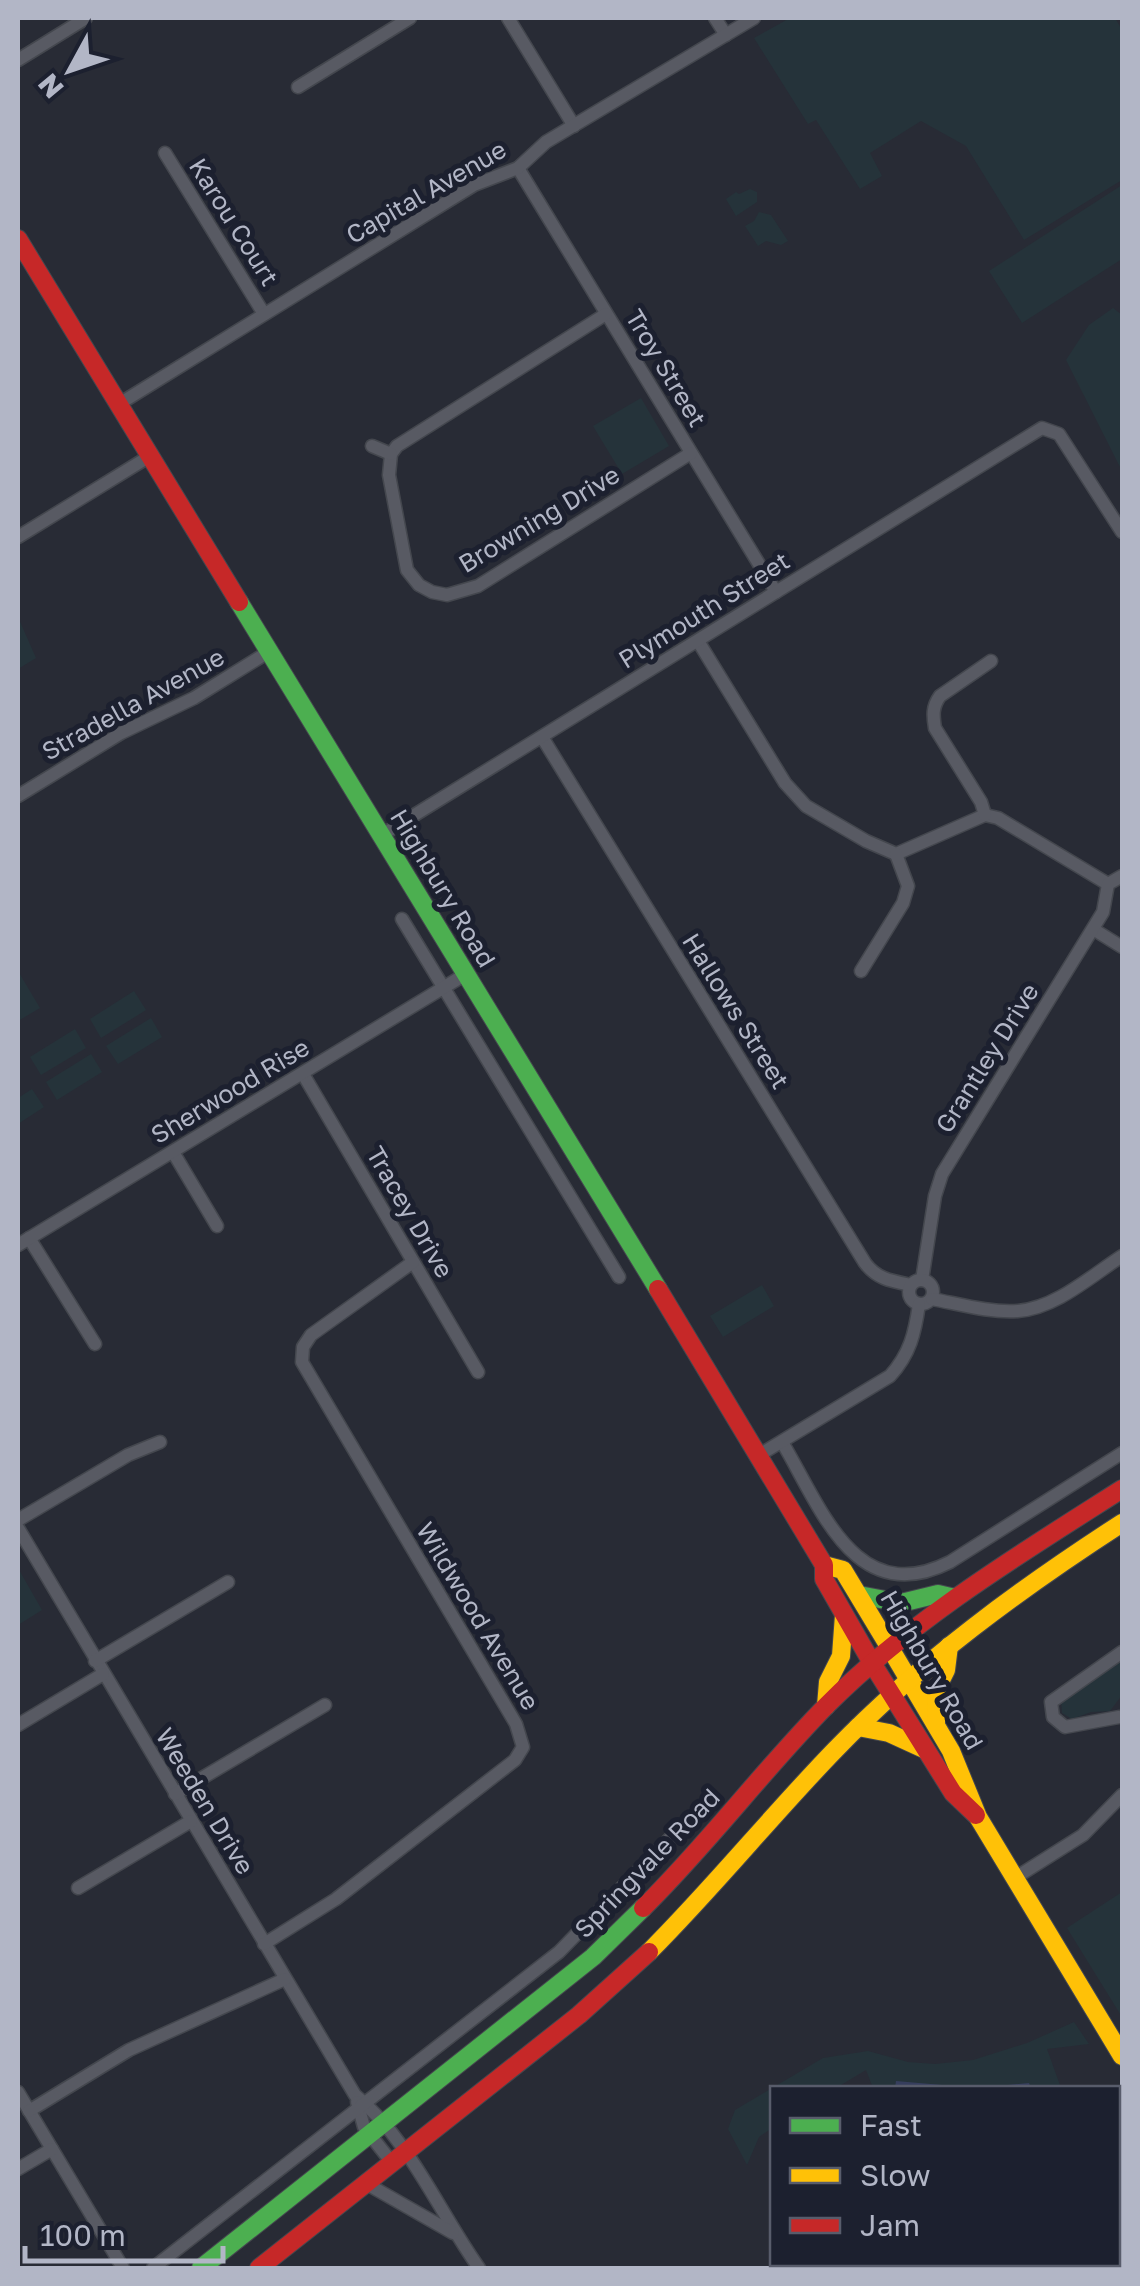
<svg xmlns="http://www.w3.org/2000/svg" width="1140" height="2286" font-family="'Golos Text',sans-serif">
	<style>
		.green { fill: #25333a }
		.water { fill: #363e5d }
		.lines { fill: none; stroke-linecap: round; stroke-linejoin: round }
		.street-casing { stroke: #44474e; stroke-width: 15 }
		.fast-casing { stroke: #44474e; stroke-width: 20 }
		.slow-casing { stroke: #44474e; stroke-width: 20 }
		.jam-casing { stroke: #44474e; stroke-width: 20 }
		.street { stroke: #585a63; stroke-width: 12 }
		.fast { stroke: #4caf50; stroke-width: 18 }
		.slow { stroke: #ffc107; stroke-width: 18 }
		.jam { stroke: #c62828; stroke-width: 18 }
		.labels { text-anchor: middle; stroke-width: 10; stroke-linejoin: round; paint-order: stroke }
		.street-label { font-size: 25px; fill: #b2b6c6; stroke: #1c202f }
	</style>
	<rect width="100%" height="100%" fill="#282b35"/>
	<!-- green -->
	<g class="green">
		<path d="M790 18H1115L1122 30V180L1024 240 966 146 921 121 870 153 882 176 860 189 816 120 808 124 754 38Z"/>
		<path d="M1122 185V259L1022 323 989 271Z"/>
		<path d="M750 189 757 192V202L736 216 726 199 736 192 739 194Z"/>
		<path d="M759 212 771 215 788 241 781 245 766 241 758 246 745 226 754 221Z"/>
		<path d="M1113 308 1122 315V471L1066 360 1089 325Z"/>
		<path d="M641 398 669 446 622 474 593 426Z"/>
		<path d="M18 617 36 658 18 669Z"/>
		<path d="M18 971 40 1008 18 1021Z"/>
		<path d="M134 991 146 1010 101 1038 90 1019Z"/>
		<path d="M151 1018 162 1037 118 1064 106 1046Z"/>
		<path d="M75 1029 86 1048 41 1075 30 1057Z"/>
		<path d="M91 1054 102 1072 57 1100 46 1082Z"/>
		<path d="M32 1089 44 1107 18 1124V1098Z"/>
		<path d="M762 1285 774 1306 723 1337 710 1316Z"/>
		<path d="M18 1568 42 1610 18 1625Z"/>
		<path d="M1122 1661V1695L1110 1711 1091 1712 1072 1719 1062 1713 1061 1700Z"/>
		<path d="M1122 1892V2017L1067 1928Z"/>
		<path d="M1074 2022 1089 2044 1047 2049 1061 2088H873L866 2070 836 2088H772V2128L759 2137 747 2165 728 2129 735 2110 823 2058 868 2051 908 2062 935 2064 973 2060 1027 2043Z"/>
	</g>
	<!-- water -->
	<path class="water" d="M896 2081 977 2088 1029 2083 1031 2088H895Z"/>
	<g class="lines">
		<!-- street casing -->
		<g class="street-casing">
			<g id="street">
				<path d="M508 18 574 126"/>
				<path d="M715 18 726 35"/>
				<path d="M18 60 86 18"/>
				<path d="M298 87 410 18"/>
				<path d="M165 153 264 314"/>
				<path d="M518 168 776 592"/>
				<path d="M606 314 397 446 391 454 389 475 407 570 419 585 432 592 447 595 478 586 691 453"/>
				<path d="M119 404 474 185 518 168 546 142 754 18"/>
				<path d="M372 446 391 454"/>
				<path d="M18 537 150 456"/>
				<path d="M698 641 785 783 806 806 866 841 896 854 985 815 998 818 1108 884"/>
				<path d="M542 737 865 1263C877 1279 891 1281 911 1285"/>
				<path d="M18 796 121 733 194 698 270 651"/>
				<path d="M985 815 981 802 935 728C933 716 932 707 940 696L991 661"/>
				<path d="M382 835 1042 428 1059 434 1122 532"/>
				<path d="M402 919 619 1277"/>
				<path d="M1093 929 1122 947"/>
				<path d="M861 971 903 903 908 886 896 854"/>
				<path d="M303 1074 478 1372"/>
				<path d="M173 1152 217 1226"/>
				<path d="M29 1238 95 1344"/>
				<path d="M18 1245 466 974"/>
				<path d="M922 1280 935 1196 942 1174 1103 912 1108 884 1122 876"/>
				<circle cx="921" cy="1292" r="12"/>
				<path d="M932 1299C959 1304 990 1313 1018 1311 1056 1308 1091 1276 1122 1256"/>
				<path d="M782 1442C821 1507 855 1610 950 1562L1122 1453"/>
				<path d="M759 1455 890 1376C910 1354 915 1333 919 1304"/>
				<path d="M18 1520 128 1455 160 1442"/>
				<path d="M18 1528 355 2095C410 2140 439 2212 479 2268"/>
				<path d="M95 1661 228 1582"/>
				<path d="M1119 1717 1065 1727 1053 1717 1051 1702 1122 1652"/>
				<path d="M18 1725 103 1674"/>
				<path d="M175 1794 325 1705"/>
				<path d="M1015 1878 1083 1835 1122 1795"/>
				<path d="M78 1888 191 1821"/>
				<path d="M264 1944 336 1899 515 1760 523 1747 516 1724 302 1362 303 1347 311 1335 413 1262"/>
				<path d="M18 2092 123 2268"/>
				<path d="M357 2102 364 2127 393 2164"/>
				<path d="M29 2111 129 2050 285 1979"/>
				<path d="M1118 2164 1122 2161"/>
				<path d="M18 2169 52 2149"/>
				<path d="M367 2184 453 2233"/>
				<path d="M1118 2235 1122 2243"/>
				<path d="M966 2264 969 2268"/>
				<path d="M153 2268 559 1952 679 1829"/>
				<path d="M887 2268 891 2264"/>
			</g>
		</g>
		<!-- fast casing -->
		<g class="fast-casing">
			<g id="fast">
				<path d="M239 602 658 1289"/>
				<path d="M859 1595 901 1603 938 1594 955 1598"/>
				<path d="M201 2268 593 1957 643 1908"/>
			</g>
		</g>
		<!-- slow casing -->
		<g class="slow-casing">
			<g id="slow">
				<path d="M824 1565 843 1570 890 1648"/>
				<path d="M890 1648 951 1751 978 1817 1122 2056"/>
				<path d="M826 1706 828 1682 841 1656 844 1615"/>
				<path d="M936 1722 937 1688 946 1670 949 1646"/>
				<path d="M858 1727 889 1733 924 1749"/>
				<path d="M649 1952C714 1887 771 1816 835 1750 920 1662 1020 1589 1122 1523"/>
			</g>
		</g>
		<!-- jam casing -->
		<g class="jam-casing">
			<g id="jam">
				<path d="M18 239 239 602"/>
				<path d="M658 1289 824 1565V1579L872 1663"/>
				<path d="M872 1663 953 1793 976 1815"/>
				<path d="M643 1908C708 1844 763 1770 827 1705 914 1618 1020 1554 1122 1489"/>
				<path d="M259 2268 579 2015 649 1952"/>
			</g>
		</g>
		<!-- street -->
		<use href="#street" class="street"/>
		<!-- fast -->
		<use href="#fast" class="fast"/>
		<!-- slow -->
		<use href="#slow" class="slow"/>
		<!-- jam -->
		<use href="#jam" class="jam"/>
	</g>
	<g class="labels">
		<!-- street labels -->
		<g class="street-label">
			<text transform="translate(426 192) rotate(-30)" y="9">Capital Avenue</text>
			<text transform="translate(234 222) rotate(58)" y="9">Karou Court</text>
			<text transform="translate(666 368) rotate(59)" y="9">Troy Street</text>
			<text transform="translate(539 519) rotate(-31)" y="9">Browning Drive</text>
			<text transform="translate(704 610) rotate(-32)" y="9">Plymouth Street</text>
			<text transform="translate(133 704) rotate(-29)" y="9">Stradella Avenue</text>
			<text transform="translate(443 888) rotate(59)" y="9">Highbury Road</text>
			<text transform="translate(736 1011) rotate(58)" y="9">Hallows Street</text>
			<text transform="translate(987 1058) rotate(-58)" y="9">Grantley Drive</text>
			<text transform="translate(230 1091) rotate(-31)" y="9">Sherwood Rise</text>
			<text transform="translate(410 1212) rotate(60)" y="9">Tracey Drive</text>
			<text transform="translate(478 1616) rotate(59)" y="9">Wildwood Avenue</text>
			<text transform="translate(932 1670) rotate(60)" y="9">Highbury Road</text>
			<text transform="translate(205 1801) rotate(59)" y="9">Weeden Drive</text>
			<text transform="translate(647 1863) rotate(-46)" y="9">Springvale Road</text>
		</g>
	</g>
	<!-- border -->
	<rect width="1140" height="2286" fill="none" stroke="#b2b6c6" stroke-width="40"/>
	<!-- legend -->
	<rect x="770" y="2086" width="350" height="180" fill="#1c202f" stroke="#585c6b" stroke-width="2.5"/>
	<rect x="790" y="2118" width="50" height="15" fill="#4caf50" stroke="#585c6b" stroke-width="2.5"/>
	<text x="860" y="2136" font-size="30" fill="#b2b6c6">Fast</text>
	<rect x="790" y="2168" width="50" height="15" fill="#ffc107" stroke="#585c6b" stroke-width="2.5"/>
	<text x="860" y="2186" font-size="30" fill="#b2b6c6">Slow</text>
	<rect x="790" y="2218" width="50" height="15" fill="#c62828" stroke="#585c6b" stroke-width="2.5"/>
	<text x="860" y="2236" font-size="30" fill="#b2b6c6">Jam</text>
	<!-- north arrow -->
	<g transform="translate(70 70) rotate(230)" stroke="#1c202f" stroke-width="8" paint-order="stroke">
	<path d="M0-8L18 38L0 25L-18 38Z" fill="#b2b6c6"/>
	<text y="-15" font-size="28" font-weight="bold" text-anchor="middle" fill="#b2b6c6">N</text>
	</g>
	<!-- scale -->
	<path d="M25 2246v15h198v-15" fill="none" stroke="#b2b6c6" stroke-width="5"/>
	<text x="40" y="2246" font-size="30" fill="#b2b6c6" stroke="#1c202f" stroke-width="8" paint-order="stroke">100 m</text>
</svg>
